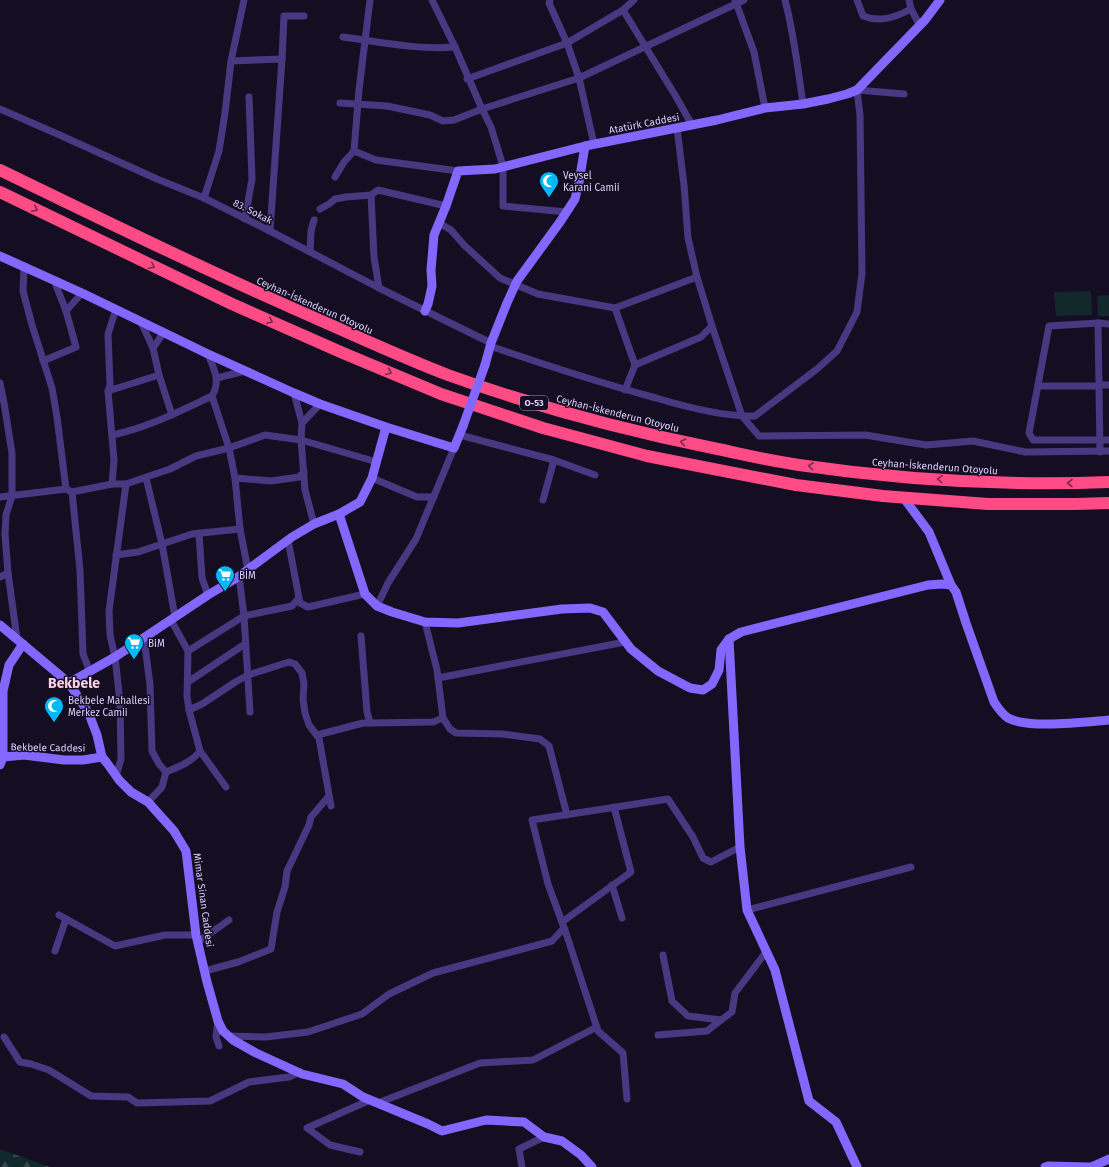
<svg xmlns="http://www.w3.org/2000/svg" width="1109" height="1167" font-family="'Fira Sans',sans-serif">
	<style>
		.green { fill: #11292c }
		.forest { fill: url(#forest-firs) }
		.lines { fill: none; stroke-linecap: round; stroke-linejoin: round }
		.street { stroke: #473981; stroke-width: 7 }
		.secondary { stroke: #8367fe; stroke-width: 9 }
		.highway { stroke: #fe4b85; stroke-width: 12 }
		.secondary-bridge { stroke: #8367fe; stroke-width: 9 }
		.oneway { stroke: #7e294f }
		.labels { text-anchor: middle; stroke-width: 3; stroke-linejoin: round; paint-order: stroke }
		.shield { fill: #150e22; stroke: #a095bd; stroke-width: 1 }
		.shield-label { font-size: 9px; font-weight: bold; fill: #dccfff }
		.street-label { font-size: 10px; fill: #dccfff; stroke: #150e22 }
		.poi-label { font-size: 10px; fill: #dccfff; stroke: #150e22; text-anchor: start }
		.district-label { font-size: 14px; font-weight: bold; fill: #ffd1e7; stroke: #150e22 }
	</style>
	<defs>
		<pattern id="forest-firs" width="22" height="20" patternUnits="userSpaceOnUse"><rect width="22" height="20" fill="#11292c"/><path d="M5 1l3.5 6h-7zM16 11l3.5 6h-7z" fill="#33474c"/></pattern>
	</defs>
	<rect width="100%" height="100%" fill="#150e22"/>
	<!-- green -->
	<g class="green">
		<path d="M1091 291 1092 315 1056 316 1054 292Z"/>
		<path d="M1109 295V316H1098L1097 296Z"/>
	</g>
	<!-- forest -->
	<path class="forest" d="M0 1149 50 1167H0Z"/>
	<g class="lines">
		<!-- street -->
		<g class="street">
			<path d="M432 0 455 47 482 109 491 127 503 166V206L567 212"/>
			<path d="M550 0 549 3 567 43 579 78 594 144"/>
			<path d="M735 0 754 52 765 108"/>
			<path d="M785 0C794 34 798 69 803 104"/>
			<path d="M857 0 863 16C880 23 896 17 911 9"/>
			<path d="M909 0 911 9 920 26"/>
			<path d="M623 10 675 95 692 125"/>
			<path d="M343 37C381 42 416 50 455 47"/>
			<path d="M282 59 284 16H304"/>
			<path d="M231 61 282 59 270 231"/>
			<path d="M467 79 567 43 623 10 634 0"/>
			<path d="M340 103 387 106 430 115 443 121 454 120 482 109 579 78 744 0"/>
			<path d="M0 109 53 132 157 179 204 198 270 231 379 288 491 343"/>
			<path d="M677 128 684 185 688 238 697 277 712 326 742 416 759 436 865 435 926 445 973 441 1025 452 1109 451"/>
			<path d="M354 151 376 160 458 171"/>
			<path d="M335 177 344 162 354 151 359 90 370 0"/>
			<path d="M371 195 374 257 379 288"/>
			<path d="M204 198 219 151 225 113 231 61 244 0"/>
			<path d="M320 209 329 204 335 199 346 197 371 195 378 190 446 206"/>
			<path d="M245 219 252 179 249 97"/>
			<path d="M439 223 451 230 464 245 500 278 538 294 615 308 697 277"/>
			<path d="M310 252 311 231 314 220"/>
			<path d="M24 267 23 291 32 325 52 388 57 417 66 489"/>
			<path d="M615 308 635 365 625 390"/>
			<path d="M66 311 82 293"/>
			<path d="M141 322 153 348 159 375 172 415"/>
			<path d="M1098 323 1100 452"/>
			<path d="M1109 324 1098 323 1049 326 1029 433 1033 440H1109"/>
			<path d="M490 346C545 365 600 383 656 398 686 407 724 417 755 416L817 369 837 351 857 312 862 273 860 115 857 90 904 94"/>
			<path d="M153 348 164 332"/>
			<path d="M208 354C214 369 221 381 212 396L229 448 235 478 240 529 248 570"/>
			<path d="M43 361 76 347 66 311 54 280"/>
			<path d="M635 365 701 337 712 326"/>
			<path d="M217 378 245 371"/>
			<path d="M0 383 4 403 12 453V496L6 515 5 534 8 573 17 639"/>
			<path d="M1099 385H1109"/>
			<path d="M1038 386H1099"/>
			<path d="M108 391 159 375"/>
			<path d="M294 393 302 423 301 440 305 490 314 524"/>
			<path d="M302 423 320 404"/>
			<path d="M112 435C147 428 180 411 212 396"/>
			<path d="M460 435 554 460 595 475"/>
			<path d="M146 478 162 544 175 617"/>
			<path d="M235 478 271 481 299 477 304 472"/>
			<path d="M372 478 417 497H434"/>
			<path d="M112 484 114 460 108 391 110 385 108 334 116 309"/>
			<path d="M72 492 80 570 83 654 90 672"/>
			<path d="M0 497 66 489 72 492 112 484H126L170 469 196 456 229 448 265 435 301 440 377 462"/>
			<path d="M543 500 554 460"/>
			<path d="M199 533 202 578 208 595"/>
			<path d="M288 540 300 603 308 607 365 594"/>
			<path d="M116 555 138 552 192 534 240 529"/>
			<path d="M239 576 244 616 250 712"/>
			<path d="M0 577 8 573"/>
			<path d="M377 606 388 583 416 539 454 448"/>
			<path d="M171 620 188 651 187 696 189 710 200 751 226 787"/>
			<path d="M425 622 437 670 443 718 450 729 456 733 503 734 540 739 549 746 567 815"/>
			<path d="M361 636 367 712 370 723 433 722 443 718"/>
			<path d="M144 638 150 685 152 751 159 764 166 772"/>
			<path d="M188 651 244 616 292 606 298 599"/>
			<path d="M438 678 625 642"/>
			<path d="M188 682 245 644"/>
			<path d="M189 710 202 704 237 681 248 675 289 662 295 664 302 673 304 684 303 699 305 713 309 725 319 738 331 806"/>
			<path d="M317 735 363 723H370"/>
			<path d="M116 776 121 759 120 702 115 657 110 635 109 611 126 484"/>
			<path d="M148 802 162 787 166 772C178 767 192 762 200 751"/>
			<path d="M612 885 622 918"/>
			<path d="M747 910 911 867"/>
			<path d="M59 915 115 946 165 935H196"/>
			<path d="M562 922 631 872 614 807"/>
			<path d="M198 942 229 920"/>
			<path d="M55 951 66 919"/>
			<path d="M663 955 672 1001 688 1016 721 1020 732 1012 735 993 766 952"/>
			<path d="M205 971 238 962 271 949 277 912 285 887 287 871 309 825 311 817 329 796"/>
			<path d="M218 1021 216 1037 219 1046"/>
			<path d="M658 1035 707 1031 721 1020"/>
			<path d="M229 1036 266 1037 308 1032 362 1014 389 994 433 973 552 941 564 928"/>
			<path d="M4 1037 20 1062 31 1064 49 1070 91 1096 128 1097 137 1103 210 1101 249 1082 289 1077 300 1072"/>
			<path d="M627 1099 623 1053 598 1031 566 933 548 884 532 820 668 799 693 837 703 858 711 862 740 847"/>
			<path d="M378 1103 480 1063 533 1060 597 1027"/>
			<path d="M360 1152 330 1145 307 1128 370 1100"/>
			<path d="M522 1167 519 1149 544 1137"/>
		</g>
		<!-- secondary -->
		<g class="secondary">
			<path d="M0 256 82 293 208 354 294 393 320 404 386 427 454 448 463 426"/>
			<path d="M425 311 428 304 432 286 431 270 434 235 446 206 458 171 495 169 585 146 717 120 765 108 803 104 828 99 847 94 857 90 925 20 940 0"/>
			<path d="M485 365 491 343 507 303 517 281 560 222 575 199 579 182 585 146"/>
			<path d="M903 497 929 532 951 585"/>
			<path d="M339 514 365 594 377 606 392 612 425 622 458 623 562 609 590 608 603 612 631 649 658 671 690 688 703 690 712 684 719 670 721 650 729 639 741 632 928 585 942 584 951 585 956 592 966 623 994 702C998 708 1002 714 1008 718 1028 729 1084 722 1109 720"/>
			<path d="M0 625 69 683 89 714 97 735 102 757 107 763 119 780 131 792 148 802 174 831 186 851 196 935 207 982 218 1021 223 1031 233 1040 256 1053 302 1074 343 1084 363 1097 428 1124 442 1131 486 1120 524 1122 544 1137 562 1141 581 1155 592 1167"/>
			<path d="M729 639 740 847 747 910 775 970 809 1101 836 1122 857 1167"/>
			<path d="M69 683 115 657 208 595 235 579 292 537 314 524 339 514 360 502 372 478 386 427"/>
			<path d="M3 757 24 755 64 760H83L102 757"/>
			<path d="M0 765 3 757V691L9 665 23 644"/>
			<path d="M1045 1167 1048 1166 1089 1167"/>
			<path d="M1091 1167 1109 1159"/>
		</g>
		<!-- highway -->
		<g class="highway">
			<path d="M0 170C107 222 214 274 324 322 365 340 406 359 448 375 534 406 623 430 713 448 742 454 770 461 799 465 902 480 1006 486 1109 482"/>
			<path d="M0 192 232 304 343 353 441 394 543 428 647 456 796 485 883 496 988 504H1075L1109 503"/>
		</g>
		<!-- secondary-bridge -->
		<path class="secondary-bridge" d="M463 426 485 365"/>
	</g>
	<!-- one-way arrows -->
	<defs><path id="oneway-chevron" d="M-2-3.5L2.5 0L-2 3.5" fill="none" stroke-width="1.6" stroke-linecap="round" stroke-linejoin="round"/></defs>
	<g class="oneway">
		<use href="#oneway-chevron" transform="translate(35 209) rotate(26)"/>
		<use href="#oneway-chevron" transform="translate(152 266) rotate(26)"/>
		<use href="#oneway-chevron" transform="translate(270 321) rotate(24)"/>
		<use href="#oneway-chevron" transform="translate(389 372) rotate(23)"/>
		<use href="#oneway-chevron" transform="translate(683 442) rotate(-169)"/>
		<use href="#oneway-chevron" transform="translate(811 466) rotate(-173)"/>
		<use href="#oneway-chevron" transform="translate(940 479) rotate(-176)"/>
		<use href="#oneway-chevron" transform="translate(1070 483) rotate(180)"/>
	</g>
	<!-- icons -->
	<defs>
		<g id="mosque-pin" transform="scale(1)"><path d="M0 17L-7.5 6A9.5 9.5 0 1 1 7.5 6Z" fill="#02b9f8" stroke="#150e22"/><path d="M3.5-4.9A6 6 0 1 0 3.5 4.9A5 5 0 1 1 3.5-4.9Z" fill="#fff"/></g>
		<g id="supermarket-pin" transform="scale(1)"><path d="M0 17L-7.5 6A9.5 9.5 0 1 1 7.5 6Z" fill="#02b9f8" stroke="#150e22"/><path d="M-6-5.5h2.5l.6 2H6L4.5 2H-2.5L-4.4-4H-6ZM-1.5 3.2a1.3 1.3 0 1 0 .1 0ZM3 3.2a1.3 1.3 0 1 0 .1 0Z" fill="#fff"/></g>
	</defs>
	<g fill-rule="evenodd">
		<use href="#mosque-pin" x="549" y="181"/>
		<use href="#supermarket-pin" x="225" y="575"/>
		<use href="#supermarket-pin" x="134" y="643"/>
		<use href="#mosque-pin" x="54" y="706"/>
	</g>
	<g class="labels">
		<!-- shield labels -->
		<rect class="shield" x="520" y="396" width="28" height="14" rx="3"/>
		<g class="shield-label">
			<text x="534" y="406">O-53</text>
		</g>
		<!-- street labels -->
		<g class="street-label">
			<text transform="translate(644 123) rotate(-11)" y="4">Atatürk Caddesi</text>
			<text transform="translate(253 211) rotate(27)" y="4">83. Sokak</text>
			<text transform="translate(315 305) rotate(24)" y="4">Ceyhan-İskenderun Otoyolu</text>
			<text transform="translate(618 413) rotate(14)" y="4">Ceyhan-İskenderun Otoyolu</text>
			<text transform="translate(935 466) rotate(4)" y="4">Ceyhan-İskenderun Otoyolu</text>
			<text transform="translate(48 747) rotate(1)" y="4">Bekbele Caddesi</text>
			<text transform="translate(204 900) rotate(82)" y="4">Mimar Sinan Caddesi</text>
		</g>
		<!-- poi labels -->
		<g class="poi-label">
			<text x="563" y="179">Veysel<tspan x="563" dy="12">Karani Camii</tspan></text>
			<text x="239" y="579">BİM</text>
			<text x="148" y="647">BiM</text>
			<text x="68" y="704">Bekbele Mahallesi<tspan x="68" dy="12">Merkez Camii</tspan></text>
		</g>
		<!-- district labels -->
		<g class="district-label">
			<text x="74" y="688">Bekbele</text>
		</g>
	</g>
</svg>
